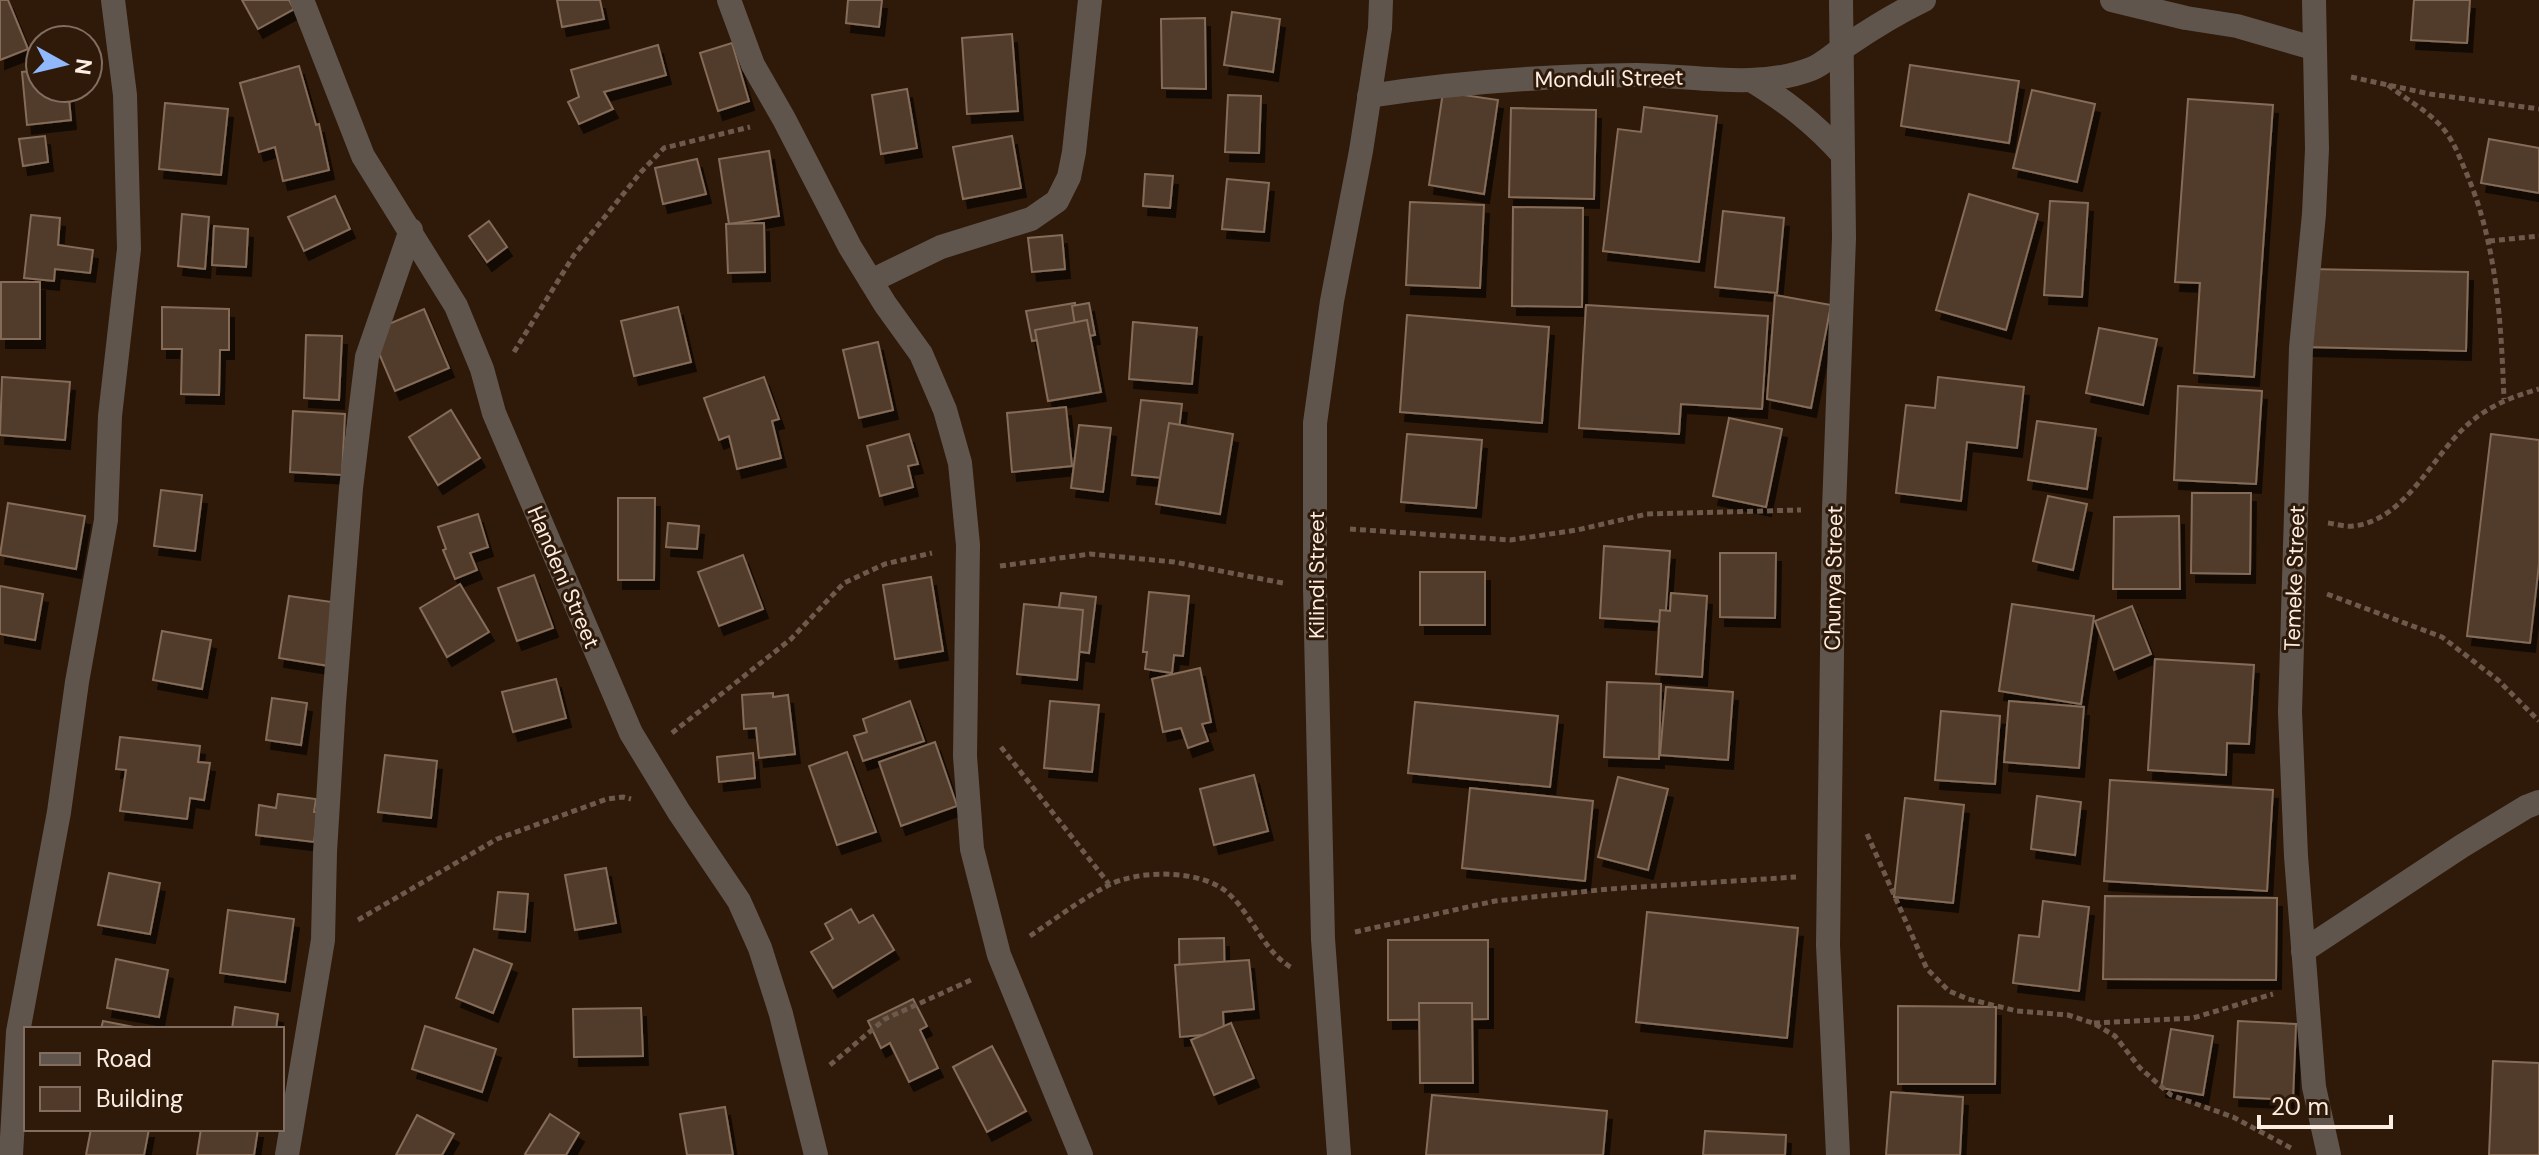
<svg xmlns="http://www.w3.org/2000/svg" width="2539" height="1155" font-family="'DM Sans',sans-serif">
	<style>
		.building { fill: #513a29; stroke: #856c59; stroke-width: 2; filter: url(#shadow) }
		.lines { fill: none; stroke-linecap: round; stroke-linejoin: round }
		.path { stroke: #6d5a4c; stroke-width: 5; stroke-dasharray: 6 4; stroke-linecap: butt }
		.minor { stroke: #60554d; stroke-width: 24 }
		.labels { text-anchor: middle; stroke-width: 6; stroke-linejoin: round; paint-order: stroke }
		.street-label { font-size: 22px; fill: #fcede3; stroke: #2f1a0a }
	</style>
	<defs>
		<filter id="shadow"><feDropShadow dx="5" dy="9" stdDeviation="0" flood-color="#0009"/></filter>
	</defs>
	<rect width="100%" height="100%" fill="#2f1a0a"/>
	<!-- building -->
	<g class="building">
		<path d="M0 0H8L28 49 0 60Z"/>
		<path d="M242 0H289L294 9 258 29Z"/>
		<path d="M557 0H600L604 19 562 27Z"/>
		<path d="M848 0H882L879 27 846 23Z"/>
		<path d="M2414 0H2470L2467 43 2411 40Z"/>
		<path d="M1232 12 1280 19 1273 72 1224 65Z"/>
		<path d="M1205 18 1206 89 1162 88 1161 19Z"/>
		<path d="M1012 34 1018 111 967 114 962 38Z"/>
		<path d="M732 43 749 101 718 111 700 53Z"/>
		<path d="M658 45 666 75 604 92 613 109 579 124 568 102 579 97 571 70Z"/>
		<path d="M1910 65 2019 81 2009 143 1901 126Z"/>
		<path d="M299 66 316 125 319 124 329 170 283 181 275 147 259 152 240 83Z"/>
		<path d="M40 70V88H68L71 120 27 125 22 72Z"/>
		<path d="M907 89 917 148 881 154 872 95Z"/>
		<path d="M2032 90 2095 104 2077 182 2013 168Z"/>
		<path d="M1443 92 1498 100 1484 194 1429 185Z"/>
		<path d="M1228 95 1261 96 1259 153 1225 152Z"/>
		<path d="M2188 99 2273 105 2254 377 2194 373 2200 283 2175 282Z"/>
		<path d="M165 103 228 109 221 175 159 169Z"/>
		<path d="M1644 107 1717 116 1699 262 1603 251 1618 129 1641 132Z"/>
		<path d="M1511 108 1596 110 1594 199 1509 197Z"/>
		<path d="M45 136 48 162 23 166 19 139Z"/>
		<path d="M1012 136 1021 188 963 199 953 147Z"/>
		<path d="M2489 139 2539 148V193L2481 183Z"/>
		<path d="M769 151 779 216 729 224 719 159Z"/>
		<path d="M697 159 706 194 663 204 655 168Z"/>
		<path d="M1145 174 1173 176 1170 208 1143 206Z"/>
		<path d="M1227 179 1269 183 1264 232 1222 229Z"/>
		<path d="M1969 194 2038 214 2006 330 1936 310Z"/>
		<path d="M335 196 350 229 304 251 288 217Z"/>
		<path d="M2050 201 2088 203 2082 297 2044 295Z"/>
		<path d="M1410 202 1484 205 1480 288 1406 285Z"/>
		<path d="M1513 207 1583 208 1582 307 1512 306Z"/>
		<path d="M1723 211 1784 218 1777 293 1715 287Z"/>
		<path d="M182 214 209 217 205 269 178 266Z"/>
		<path d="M31 215 60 218 58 245 93 250 90 273 55 269 54 281 24 278Z"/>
		<path d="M489 221 507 247 487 262 469 236Z"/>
		<path d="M764 223 765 272 728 273 726 224Z"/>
		<path d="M214 226 248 229 246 267 212 265Z"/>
		<path d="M1062 235 1065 269 1032 272 1028 238Z"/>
		<path d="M2307 269 2468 272 2466 351 2306 347Z"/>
		<rect x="1" y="282" width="39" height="57"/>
		<path d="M1775 295 1831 305 1811 408 1767 399Z"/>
		<path d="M1075 303 1086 371 1054 376 1048 338 1032 341 1026 311Z"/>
		<path d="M1089 303 1095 335 1077 338 1072 306Z"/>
		<path d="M1586 305 1768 316 1762 409 1681 404 1679 434 1579 428Z"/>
		<path d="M162 307 229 309V350H220L219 395 181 394 182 349H162Z"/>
		<path d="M678 307 691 362 634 376 621 321Z"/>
		<path d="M424 309 449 368 395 391 370 332Z"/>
		<path d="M1407 315 1549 327 1542 423 1400 412Z"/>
		<path d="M1087 320 1101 392 1048 401 1035 330Z"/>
		<path d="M1133 322 1197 328 1192 384 1129 379Z"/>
		<path d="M2099 328 2157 339 2143 405 2086 393Z"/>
		<path d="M306 335 342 336 339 400 304 398Z"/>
		<path d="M878 342 893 410 859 418 843 350Z"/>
		<path d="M2 377 70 382 65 440 0 435Z"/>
		<path d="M764 377 779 419 772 421 781 458 737 469 729 436 719 440 704 398Z"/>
		<path d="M1938 377 2024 387 2017 448 1967 442 1961 501 1896 493 1906 405 1935 408Z"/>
		<path d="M2178 386 2262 391 2256 484 2174 480Z"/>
		<path d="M1141 400 1182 404 1173 479 1132 475Z"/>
		<path d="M1066 407 1072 466 1012 472 1007 413Z"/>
		<path d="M451 410 480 458 438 485 409 437Z"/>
		<path d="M293 411 345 414 342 475 290 472Z"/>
		<path d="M1729 418 1782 429 1766 507 1713 496Z"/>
		<path d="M2037 421 2096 429 2087 489 2028 480Z"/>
		<path d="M1169 423 1233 434 1220 514 1156 504Z"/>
		<path d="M1079 425 1111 428 1103 492 1071 488Z"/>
		<path d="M909 434 918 464 908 466 913 487 880 496 867 446Z"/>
		<path d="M1407 434 1482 440 1476 508 1401 502Z"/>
		<path d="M2491 434 2539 440V564L2530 643 2467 636Z"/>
		<path d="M161 490 202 495 195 551 154 546Z"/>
		<path d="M2192 493H2251L2250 574 2191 573Z"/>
		<path d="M2048 496 2087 504 2073 570 2033 561Z"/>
		<path d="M618 498H655L654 580H618Z"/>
		<path d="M8 503 85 516 76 569 0 555Z"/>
		<path d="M478 514 488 547 470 553 477 570 455 579 443 550 446 549 438 527Z"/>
		<path d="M2179 516 2180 589H2113L2114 517Z"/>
		<path d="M668 523 699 526 697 549 666 547Z"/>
		<path d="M1604 546 1670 551 1665 622 1600 618Z"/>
		<path d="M1720 553H1776L1775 618 1720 617Z"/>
		<path d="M743 555 763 609 719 626 698 572Z"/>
		<rect x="1420" y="572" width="65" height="53"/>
		<path d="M534 575 553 628 517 641 498 588Z"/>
		<path d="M931 577 943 651 895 659 883 585Z"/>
		<path d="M460 584 489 632 447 657 420 608Z"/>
		<path d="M0 586 43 594 35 640 0 634Z"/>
		<path d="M1149 592 1189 596 1183 656 1174 655 1172 673 1145 669 1147 652H1143Z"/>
		<path d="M1061 593 1096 597 1089 653 1053 648Z"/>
		<path d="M1671 593 1707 596 1702 677 1656 674 1660 610 1670 611Z"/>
		<path d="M289 596 339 603 329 666 279 658Z"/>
		<path d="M1024 604 1083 610 1077 680 1017 674Z"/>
		<path d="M2012 604 2094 616 2081 704 1999 691Z"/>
		<path d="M2132 606 2151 654 2114 670 2095 621Z"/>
		<path d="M162 631 211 640 202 689 153 680Z"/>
		<path d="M2155 659 2254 665 2249 744 2227 743 2226 775 2148 770Z"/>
		<path d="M1200 668 1211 722 1202 724 1208 741 1188 748 1181 728 1163 732 1152 679Z"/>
		<path d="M556 679 566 718 513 732 502 692Z"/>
		<path d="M1607 682 1661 684 1659 759 1604 757Z"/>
		<path d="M1666 687 1733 692 1728 760 1660 755Z"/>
		<path d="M773 693V697L788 695 795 754 759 758 756 728 744 729 742 695Z"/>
		<path d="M272 698 307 703 301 745 266 740Z"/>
		<path d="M910 701 924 741 863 761 854 736 867 732 863 719Z"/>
		<path d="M1050 701 1099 705 1092 772 1044 768Z"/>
		<path d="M2009 701 2084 707 2079 768 2004 762Z"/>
		<path d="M1415 702 1558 716 1550 787 1408 773Z"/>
		<path d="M1941 711 2000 716 1995 784 1935 780Z"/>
		<path d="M120 737 200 746 198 762 210 763 204 800 190 798 187 819 120 811 126 770 116 769Z"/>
		<path d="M935 742 957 806 901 826 879 762Z"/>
		<path d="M847 752 876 832 837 845 809 766Z"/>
		<path d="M753 753 755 778 719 782 717 757Z"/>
		<path d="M385 755 437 761 431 818 378 812Z"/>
		<path d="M1254 775 1268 831 1214 845 1200 789Z"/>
		<path d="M1618 777 1668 789 1648 870 1598 857Z"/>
		<path d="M2110 780 2273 790 2267 891 2104 881Z"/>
		<path d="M1470 788 1593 801 1585 881 1462 868Z"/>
		<path d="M278 794 316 799 314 812H318L314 842 256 835 259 805 276 808Z"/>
		<path d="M2037 796 2081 802 2075 855 2031 849Z"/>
		<path d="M1905 798 1964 805 1953 903 1894 897Z"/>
		<path d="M606 868 616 923 575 930 565 875Z"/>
		<path d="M109 873 160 883 150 934 98 925Z"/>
		<path d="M498 892 528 894 525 932 494 929Z"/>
		<path d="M2105 896 2277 898 2276 980 2103 979Z"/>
		<path d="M2043 901 2089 907 2079 991 2013 983 2019 935 2039 937Z"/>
		<path d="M851 909 859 923 873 915 894 950 833 988 811 952 833 939 825 924Z"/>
		<path d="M228 910 294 919 285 982 220 973Z"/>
		<path d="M1647 912 1798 928 1787 1038 1636 1022Z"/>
		<path d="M1224 938 1225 997 1180 998 1179 939Z"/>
		<path d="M1388 940H1488V1019L1388 1020Z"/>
		<path d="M474 949 512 964 493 1013 456 998Z"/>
		<path d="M116 959 168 970 159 1017 107 1008Z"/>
		<path d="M1249 960 1254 1009 1223 1012 1224 1033 1180 1037 1175 965Z"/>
		<path d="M913 999 927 1026 920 1030 938 1068 909 1082 890 1043 881 1048 868 1021Z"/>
		<path d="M1419 1003H1472L1473 1083H1420Z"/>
		<path d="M1898 1006 1996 1007 1995 1084H1898Z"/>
		<path d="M235 1007 278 1014 276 1029H232Z"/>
		<path d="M641 1008 643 1056 574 1057 573 1009Z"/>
		<path d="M103 1021 144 1029H101Z"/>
		<path d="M2238 1021 2296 1024 2293 1100 2234 1097Z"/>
		<path d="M1231 1023 1254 1078 1214 1095 1191 1040Z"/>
		<path d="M425 1026 496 1049 482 1092 412 1069Z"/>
		<path d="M2171 1029 2213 1036 2203 1095 2161 1088Z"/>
		<path d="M992 1046 1026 1111 987 1132 953 1067Z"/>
		<path d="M2493 1061 2539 1063V1155H2489Z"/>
		<path d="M1891 1092 1963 1097 1960 1155H1886Z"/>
		<path d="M1432 1095 1607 1111 1603 1155H1426Z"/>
		<path d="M725 1107 733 1155H687L680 1114Z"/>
		<path d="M550 1114 579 1133 566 1155H527L525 1154Z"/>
		<path d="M417 1115 454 1134 442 1155H396Z"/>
		<path d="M91 1129H149L144 1155H86Z"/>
		<path d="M201 1129H258L254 1155H197Z"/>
		<path d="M1705 1131 1786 1135 1785 1155H1703Z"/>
	</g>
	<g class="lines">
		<!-- path -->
		<g class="path">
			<path d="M2351 77 2430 94 2539 109"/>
			<path d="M2388 85C2404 98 2423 108 2437 122 2451 135 2458 153 2465 170 2497 242 2501 321 2504 399"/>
			<path d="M2489 241 2539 236"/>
			<path d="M514 352 574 255 641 172 664 148 750 127"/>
			<path d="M2328 523C2336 524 2345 527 2353 526 2403 521 2430 461 2463 429 2484 408 2510 397 2539 389"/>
			<path d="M1350 529 1510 540 1577 530 1647 514 1801 510"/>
			<path d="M1000 566 1090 554 1174 562 1283 583"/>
			<path d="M2327 594 2442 637 2498 680 2539 721"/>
			<path d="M672 733 791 639 844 583 885 564 932 553"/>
			<path d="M1001 747 1109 884"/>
			<path d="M1867 834 1927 969 1949 991 1968 999 2017 1011 2068 1015 2093 1023 2115 1036 2140 1068 2171 1095 2233 1117 2291 1148"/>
			<path d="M358 920 497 839 607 799 623 797 631 799"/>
			<path d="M1355 932 1495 901 1609 889 1796 877"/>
			<path d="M1030 936C1055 919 1080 900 1107 886 1138 869 1203 869 1229 894 1253 916 1263 951 1292 968"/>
			<path d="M2094 1023 2193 1018 2273 994"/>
			<path d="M830 1065 885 1019 971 980"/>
		</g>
		<!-- minor -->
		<g class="minor">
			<path d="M302 0 363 156 456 306 482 369 494 413 631 733 679 812 739 901 760 948 781 1014 816 1155"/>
			<path d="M729 0 753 65 784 119 850 247 885 304 921 354 945 410 960 463 968 545 965 756 972 849 999 955 1081 1155"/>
			<path d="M2112 0 2186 18 2237 26 2313 48"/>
			<path d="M2314 0 2317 149 2314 214 2301 348 2290 712 2296 856 2314 1087 2329 1155"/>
			<path d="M1751 80C1787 102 1814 123 1843 155"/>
			<path d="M1369 96C1458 82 1546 76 1636 75 1692 75 1757 90 1811 69 1824 64 1834 53 1846 46 1871 29 1897 13 1924 0"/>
			<path d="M871 281 941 247 1031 219 1057 201 1069 177 1074 152 1090 0"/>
			<path d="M2303 951 2462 846 2526 807 2539 802"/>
			<path d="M11 1155 18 1032 59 812 77 682 106 520 110 416 129 249 125 95 113 0"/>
			<path d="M287 1155 323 940 325 852 334 703 351 488 367 357 411 230"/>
			<path d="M1339 1155 1323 939 1315 589V423L1332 301 1361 151 1380 28 1381 0"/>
			<path d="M1838 1155 1828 945 1834 509 1844 238 1841 0"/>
		</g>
	</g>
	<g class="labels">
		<!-- street labels -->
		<g class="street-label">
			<text transform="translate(1609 78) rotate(-1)" y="8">Monduli Street</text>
			<text transform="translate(1316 575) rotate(-90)" y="8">Kilindi Street</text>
			<text transform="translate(564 577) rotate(67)" y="8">Handeni Street</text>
			<text transform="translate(1833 578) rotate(-89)" y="8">Chunya Street</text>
			<text transform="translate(2294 578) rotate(-88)" y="8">Temeke Street</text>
		</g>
	</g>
	<!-- legend -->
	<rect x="24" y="1027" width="260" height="104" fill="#2f1a0a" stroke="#816e61" stroke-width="2"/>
	<rect x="40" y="1053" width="40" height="12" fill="#60554d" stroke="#816e61" stroke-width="2"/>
	<text x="96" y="1067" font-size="24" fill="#fcede3">Road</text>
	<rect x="40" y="1087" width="40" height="24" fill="#513a29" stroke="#816e61" stroke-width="2"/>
	<text x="96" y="1107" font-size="24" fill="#fcede3">Building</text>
	<!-- north arrow -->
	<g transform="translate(64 64) rotate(98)"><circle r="38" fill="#2f1a0a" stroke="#816e61" stroke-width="2"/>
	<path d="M0-6L14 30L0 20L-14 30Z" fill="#8fb8fd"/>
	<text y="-12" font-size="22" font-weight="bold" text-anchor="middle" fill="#fcede3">N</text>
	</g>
	<!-- scale -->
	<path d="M2259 1115v12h132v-12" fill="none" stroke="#fcede3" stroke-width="4"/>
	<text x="2271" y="1115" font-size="24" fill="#fcede3" stroke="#2f1a0a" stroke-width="6" paint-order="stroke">20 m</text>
</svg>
